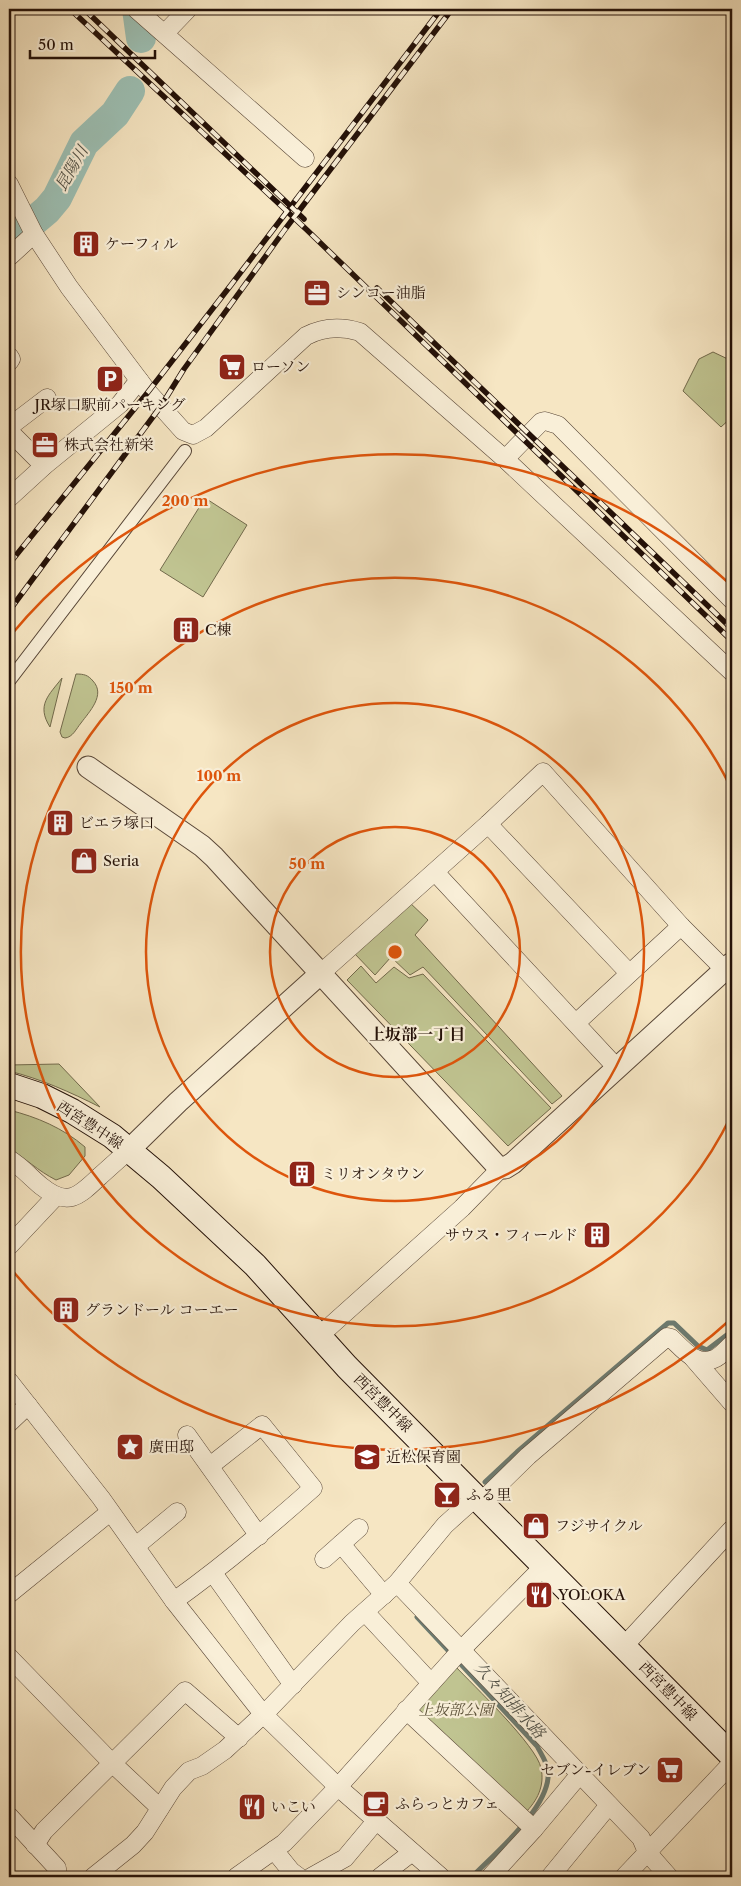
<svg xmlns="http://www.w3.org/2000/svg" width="741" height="1886" font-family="'Libre Caslon Text','Noto Serif JP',serif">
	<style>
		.green { fill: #c0c491; stroke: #726a4c }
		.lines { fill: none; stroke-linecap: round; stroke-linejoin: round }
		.stream { stroke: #6d7a6f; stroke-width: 5 }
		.river { stroke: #9dc0b4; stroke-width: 30 }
		.pedestrian-casing { stroke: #584637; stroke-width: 14 }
		.minor-casing { stroke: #584637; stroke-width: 19 }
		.tertiary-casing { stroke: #584637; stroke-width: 23 }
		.secondary-casing { stroke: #241108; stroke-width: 26 }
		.pedestrian { stroke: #f9efd8; stroke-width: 12 }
		.minor { stroke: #f9efd8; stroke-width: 18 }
		.tertiary { stroke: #f9efd8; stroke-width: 21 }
		.secondary { stroke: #f9efd8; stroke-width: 24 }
		.rail-casing { stroke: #241108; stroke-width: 5.5 }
		.rail { stroke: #f9efd8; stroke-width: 4; stroke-dasharray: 11; stroke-linecap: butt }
		.ring { fill: none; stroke: #de550c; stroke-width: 2.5 }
		.labels { text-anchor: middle; stroke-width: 4.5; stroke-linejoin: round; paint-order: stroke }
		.poi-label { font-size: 15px; fill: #241108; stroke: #f9efd8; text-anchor: start }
		.street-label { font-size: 15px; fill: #241108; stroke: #f9efd8 }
		.park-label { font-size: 15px; font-style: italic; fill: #5b5038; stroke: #f9efd8 }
		.water-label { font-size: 16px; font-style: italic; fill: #4e4e44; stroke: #f9efd8 }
		.neighbourhood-label { font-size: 16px; font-weight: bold; fill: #241108; stroke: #f9efd8 }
		.centre { fill: #de550c; stroke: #f9efd8; stroke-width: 2.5 }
		.ring-label { font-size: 15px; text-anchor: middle; font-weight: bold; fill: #de550c; stroke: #f9efd8; stroke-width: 4.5; stroke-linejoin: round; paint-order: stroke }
	</style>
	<rect width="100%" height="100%" fill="#f6e6c3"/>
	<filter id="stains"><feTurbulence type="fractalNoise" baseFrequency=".004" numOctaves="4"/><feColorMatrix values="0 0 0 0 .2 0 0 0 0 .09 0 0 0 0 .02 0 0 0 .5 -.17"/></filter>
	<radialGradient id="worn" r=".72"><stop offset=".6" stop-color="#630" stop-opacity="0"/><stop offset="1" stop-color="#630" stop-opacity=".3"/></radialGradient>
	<!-- green -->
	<g class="green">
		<path d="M713 352 732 361V417L721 427 683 391 699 359Z"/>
		<path d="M205 498 247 525 203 597 160 570Z"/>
		<path d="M76 674C84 674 88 675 93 681 106 695 89 712 81 723 76 729 73 737 65 738L62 737 60 732Z"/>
		<path d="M62 678 50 727C36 705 49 695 62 678Z"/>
		<path d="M408 901 428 920 415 935 562 1096 552 1104 423 967 410 975 391 957 375 975 354 953Z"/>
		<path d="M361 966 376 983 394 967 409 978 423 974 551 1108 508 1146 347 980Z"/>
		<path d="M59 1064 100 1107C70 1092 41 1079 9 1071V1065Z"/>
		<path d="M9 1110C37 1117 63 1128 85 1147V1156L69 1175 56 1180C38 1171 25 1158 9 1148Z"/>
		<path d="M455 1666C473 1685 537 1746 541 1768 545 1786 537 1801 525 1813L414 1712Z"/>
	</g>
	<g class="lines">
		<!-- stream -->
		<g class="stream">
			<path d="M485 1482 517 1452 668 1323H674L698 1346 707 1350 732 1331"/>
			<path d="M417 1617 537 1746C541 1754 547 1762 548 1771 552 1806 495 1853 472 1877"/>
		</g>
		<!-- river -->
		<g class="river">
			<path d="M137 9 141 38"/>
			<path d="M9 242 47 210 57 198 84 143 115 114 130 91"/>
		</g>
		<!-- pedestrian casing -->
		<g class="pedestrian-casing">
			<path id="pedestrian" d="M9 681 185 451"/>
		</g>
		<!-- minor casing -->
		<g class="minor-casing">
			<g id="minor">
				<path d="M136 9 305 158"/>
				<path d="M165 33 188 9"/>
				<path d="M9 184 34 234 69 287 148 392 183 431 193 435 206 428 306 336C323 327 341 326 360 332L505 459 732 672"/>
				<path d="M9 257 34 234"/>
				<path d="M9 356 11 359 9 362"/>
				<path d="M9 427 47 398"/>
				<path d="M9 431 44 466"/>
				<path d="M505 459 541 422 545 421 558 425 732 600"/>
				<path d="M9 498 44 466 120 404 139 380"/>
				<path d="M488 824 629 973"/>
				<path d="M435 872 616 1067"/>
				<path d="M320 974 488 824 543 772 681 926 725 970"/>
				<path d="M576 1023 681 926"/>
				<path d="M9 1159C22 1167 30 1177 41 1186 68 1208 79 1196 100 1176 110 1167 119 1159 129 1150"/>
				<path d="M9 1246 56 1196"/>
				<path d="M318 1337 462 1208 501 1168"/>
				<path d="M693 1358 732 1403"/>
				<path d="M9 1381 101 1498 174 1601 263 1714 338 1787 441 1877"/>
				<path d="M9 1423 28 1405"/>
				<path d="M187 1435 259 1536"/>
				<path d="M481 1502 528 1456 667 1337 671 1338C682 1348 696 1367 714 1359 720 1357 727 1349 732 1344"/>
				<path d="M341 1544 384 1595"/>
				<path d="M136 1546 177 1512"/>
				<path d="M324 1559 359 1528"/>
				<path d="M213 1573 293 1685"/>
				<path d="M397 1583 641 1838 647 1852 669 1877"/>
				<path d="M9 1594 110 1512"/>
				<path d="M174 1601C223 1566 268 1528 313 1488L262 1425 210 1466"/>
				<path d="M365 1612 431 1683"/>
				<path d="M624 1646 732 1529"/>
				<path d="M9 1657 112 1763 160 1808"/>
				<path d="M406 1710 534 1829"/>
				<path d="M9 1816 57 1868V1877"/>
				<path d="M35 1845 44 1831 185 1691 239 1738"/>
				<path d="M274 1850 291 1871 299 1877"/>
				<path d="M93 1877 133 1845 145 1832 173 1788 189 1771 202 1766 225 1750 270 1708 352 1623 397 1583 445 1525 476 1497"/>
				<path d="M236 1877 284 1843 338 1787 461 1650 544 1566"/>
				<path d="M311 1877 345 1858 376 1821"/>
				<path d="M380 1877 411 1853"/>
				<path d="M490 1877 534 1829 580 1774"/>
				<path d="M550 1877 609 1805"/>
				<path d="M624 1877 732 1763"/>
			</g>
		</g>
		<!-- tertiary casing -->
		<g class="tertiary-casing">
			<g id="tertiary">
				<path d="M88 767 202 846 214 857 497 1166 505 1168 513 1163 732 963"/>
				<path d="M129 1150 178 1102 320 974"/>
			</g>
		</g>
		<!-- secondary casing -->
		<g class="secondary-casing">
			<path id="secondary" d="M9 1085 42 1096 72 1111 112 1136 161 1177 255 1265 347 1367 732 1756"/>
		</g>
		<!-- pedestrian -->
		<use href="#pedestrian" class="pedestrian"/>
		<!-- minor -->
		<use href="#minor" class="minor"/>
		<!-- tertiary -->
		<use href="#tertiary" class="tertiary"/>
		<!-- secondary -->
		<use href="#secondary" class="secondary"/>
		<!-- rail casing -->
		<g class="rail-casing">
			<g id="rail">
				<path d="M70 9 307 230 732 641"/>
				<path d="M84 9 304 219"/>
				<path d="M377 288 732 629"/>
				<path d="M9 564 148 392 231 285 441 9"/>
				<path d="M9 611 161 406 184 369 286 228 452 9"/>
			</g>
		</g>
		<!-- rail -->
		<use href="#rail" class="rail"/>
	</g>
	<!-- distance rings -->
	<g class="ring">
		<circle cx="395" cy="952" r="125"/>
		<circle cx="395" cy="952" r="249"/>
		<path d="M731 1116A374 374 0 1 1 731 788"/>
		<path d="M731 1319A498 498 0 0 1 11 1269M11 635A498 498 0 0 1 731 585"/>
	</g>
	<!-- icons -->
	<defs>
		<g id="building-square" transform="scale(1.4375)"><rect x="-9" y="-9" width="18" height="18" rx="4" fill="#8f2418" stroke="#f9efd8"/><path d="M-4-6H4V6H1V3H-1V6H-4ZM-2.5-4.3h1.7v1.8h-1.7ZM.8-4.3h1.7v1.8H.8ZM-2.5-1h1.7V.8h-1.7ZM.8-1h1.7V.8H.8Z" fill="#fff"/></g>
		<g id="office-square" transform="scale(1.4375)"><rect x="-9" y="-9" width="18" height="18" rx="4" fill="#8f2418" stroke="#f9efd8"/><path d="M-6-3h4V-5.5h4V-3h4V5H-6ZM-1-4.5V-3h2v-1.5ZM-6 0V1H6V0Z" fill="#fff"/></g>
		<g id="supermarket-square" transform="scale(1.4375)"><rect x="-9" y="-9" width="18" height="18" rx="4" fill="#8f2418" stroke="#f9efd8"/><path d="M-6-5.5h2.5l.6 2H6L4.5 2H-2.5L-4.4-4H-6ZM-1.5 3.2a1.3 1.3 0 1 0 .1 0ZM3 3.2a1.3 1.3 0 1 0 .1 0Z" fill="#fff"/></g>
		<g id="parking-square" transform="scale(1.4375)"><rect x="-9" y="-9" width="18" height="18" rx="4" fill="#8f2418" stroke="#f9efd8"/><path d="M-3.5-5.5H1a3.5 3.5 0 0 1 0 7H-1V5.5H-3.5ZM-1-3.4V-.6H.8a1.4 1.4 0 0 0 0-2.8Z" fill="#fff"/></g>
		<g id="shop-square" transform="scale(1.4375)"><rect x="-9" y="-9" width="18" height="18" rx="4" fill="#8f2418" stroke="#f9efd8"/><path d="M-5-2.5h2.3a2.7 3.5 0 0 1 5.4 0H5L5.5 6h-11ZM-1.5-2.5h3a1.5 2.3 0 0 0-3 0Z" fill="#fff"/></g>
		<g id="sight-square" transform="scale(1.4375)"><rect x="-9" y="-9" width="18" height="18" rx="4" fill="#8f2418" stroke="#f9efd8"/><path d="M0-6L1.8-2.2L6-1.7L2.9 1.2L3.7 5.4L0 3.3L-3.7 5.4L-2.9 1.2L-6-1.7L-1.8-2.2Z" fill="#fff"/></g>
		<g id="school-square" transform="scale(1.4375)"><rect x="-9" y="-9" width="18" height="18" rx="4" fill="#8f2418" stroke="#f9efd8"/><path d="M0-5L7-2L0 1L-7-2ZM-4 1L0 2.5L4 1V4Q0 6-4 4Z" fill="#fff"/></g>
		<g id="bar-square" transform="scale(1.4375)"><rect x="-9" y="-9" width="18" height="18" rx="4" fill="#8f2418" stroke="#f9efd8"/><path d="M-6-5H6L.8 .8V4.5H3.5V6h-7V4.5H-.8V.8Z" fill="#fff"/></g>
		<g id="restaurant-square" transform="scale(1.4375)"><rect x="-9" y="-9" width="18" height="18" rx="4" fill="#8f2418" stroke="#f9efd8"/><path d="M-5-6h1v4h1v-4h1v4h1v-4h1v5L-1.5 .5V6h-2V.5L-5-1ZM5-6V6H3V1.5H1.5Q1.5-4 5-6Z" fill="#fff"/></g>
		<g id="cafe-square" transform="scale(1.4375)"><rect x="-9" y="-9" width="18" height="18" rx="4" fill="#8f2418" stroke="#f9efd8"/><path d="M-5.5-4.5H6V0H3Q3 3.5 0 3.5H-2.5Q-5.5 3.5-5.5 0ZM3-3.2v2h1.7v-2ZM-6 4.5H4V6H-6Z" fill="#fff"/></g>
	</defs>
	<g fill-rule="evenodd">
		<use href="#building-square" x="86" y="244"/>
		<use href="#office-square" x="317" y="293"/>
		<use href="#supermarket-square" x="232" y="367"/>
		<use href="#parking-square" x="110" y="379"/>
		<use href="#office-square" x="45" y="445"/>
		<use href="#building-square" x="186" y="630"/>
		<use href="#building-square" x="60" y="823"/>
		<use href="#shop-square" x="84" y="861"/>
		<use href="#building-square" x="302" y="1174"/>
		<use href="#building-square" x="597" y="1235"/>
		<use href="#building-square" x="66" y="1310"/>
		<use href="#sight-square" x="130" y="1447"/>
		<use href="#school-square" x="367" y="1457"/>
		<use href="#bar-square" x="447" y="1495"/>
		<use href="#shop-square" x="536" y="1526"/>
		<use href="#restaurant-square" x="539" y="1595"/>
		<use href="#supermarket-square" x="670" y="1770"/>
		<use href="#cafe-square" x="376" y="1804"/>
		<use href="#restaurant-square" x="252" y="1807"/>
	</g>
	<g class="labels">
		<!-- poi labels -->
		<g class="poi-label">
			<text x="105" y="249">ケーフィル</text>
			<text x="336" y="298">シンコー油脂</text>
			<text x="251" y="372">ローソン</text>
			<text x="110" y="410" text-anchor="middle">JR塚口駅前パーキング</text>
			<text x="64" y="450">株式会社新栄</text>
			<text x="205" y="635">C棟</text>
			<text x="79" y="828">ビエラ塚口</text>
			<text x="103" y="866">Seria</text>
			<text x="321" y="1179">ミリオンタウン</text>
			<text x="578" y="1240" text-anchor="end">サウス・フィールド</text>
			<text x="85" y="1315">グランドール コーエー</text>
			<text x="149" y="1452">廣田邸</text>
			<text x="386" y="1462">近松保育園</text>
			<text x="466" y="1500">ふる里</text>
			<text x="555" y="1531">フジサイクル</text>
			<text x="558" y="1600">YOLOKA</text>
			<text x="651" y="1775" text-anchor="end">セブン-イレブン</text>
			<text x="395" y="1809">ふらっとカフェ</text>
			<text x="271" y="1812">いこい</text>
		</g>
		<!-- street labels -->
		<g class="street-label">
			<text transform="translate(90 1125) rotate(33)" y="5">西宮豊中線</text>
			<text transform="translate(383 1403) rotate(45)" y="5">西宮豊中線</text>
			<text transform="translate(668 1691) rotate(46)" y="5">西宮豊中線</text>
		</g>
		<!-- park labels -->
		<g class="park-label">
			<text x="456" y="1715">上坂部公園</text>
		</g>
		<!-- water labels -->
		<g class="water-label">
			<text transform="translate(71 168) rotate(-60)" y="6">昆陽川</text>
			<text transform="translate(510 1700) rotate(48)" y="6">久々知排水路</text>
		</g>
		<!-- neighbourhood labels -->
		<g class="neighbourhood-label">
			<text x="417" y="1040">上坂部一丁目</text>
		</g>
	</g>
	<circle cx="395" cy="952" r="8" class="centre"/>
	<g class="ring-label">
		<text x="185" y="506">200 m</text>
		<text x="131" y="693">150 m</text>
		<text x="219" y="781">100 m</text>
		<text x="307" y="869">50 m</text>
	</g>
	<!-- margin -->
	<rect width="741" height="1886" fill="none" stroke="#f6e6c3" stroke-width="30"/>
	<rect x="10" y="10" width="721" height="1866" fill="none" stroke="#241108" stroke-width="2.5"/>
	<rect x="15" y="15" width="711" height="1856" fill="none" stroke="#241108"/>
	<!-- scale -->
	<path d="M30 50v8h125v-8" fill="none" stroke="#241108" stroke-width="2.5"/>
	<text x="38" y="50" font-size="15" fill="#241108" stroke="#f9efd8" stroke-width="4" paint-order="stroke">50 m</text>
	<rect width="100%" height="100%" filter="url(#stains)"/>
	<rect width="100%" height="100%" fill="url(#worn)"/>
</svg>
